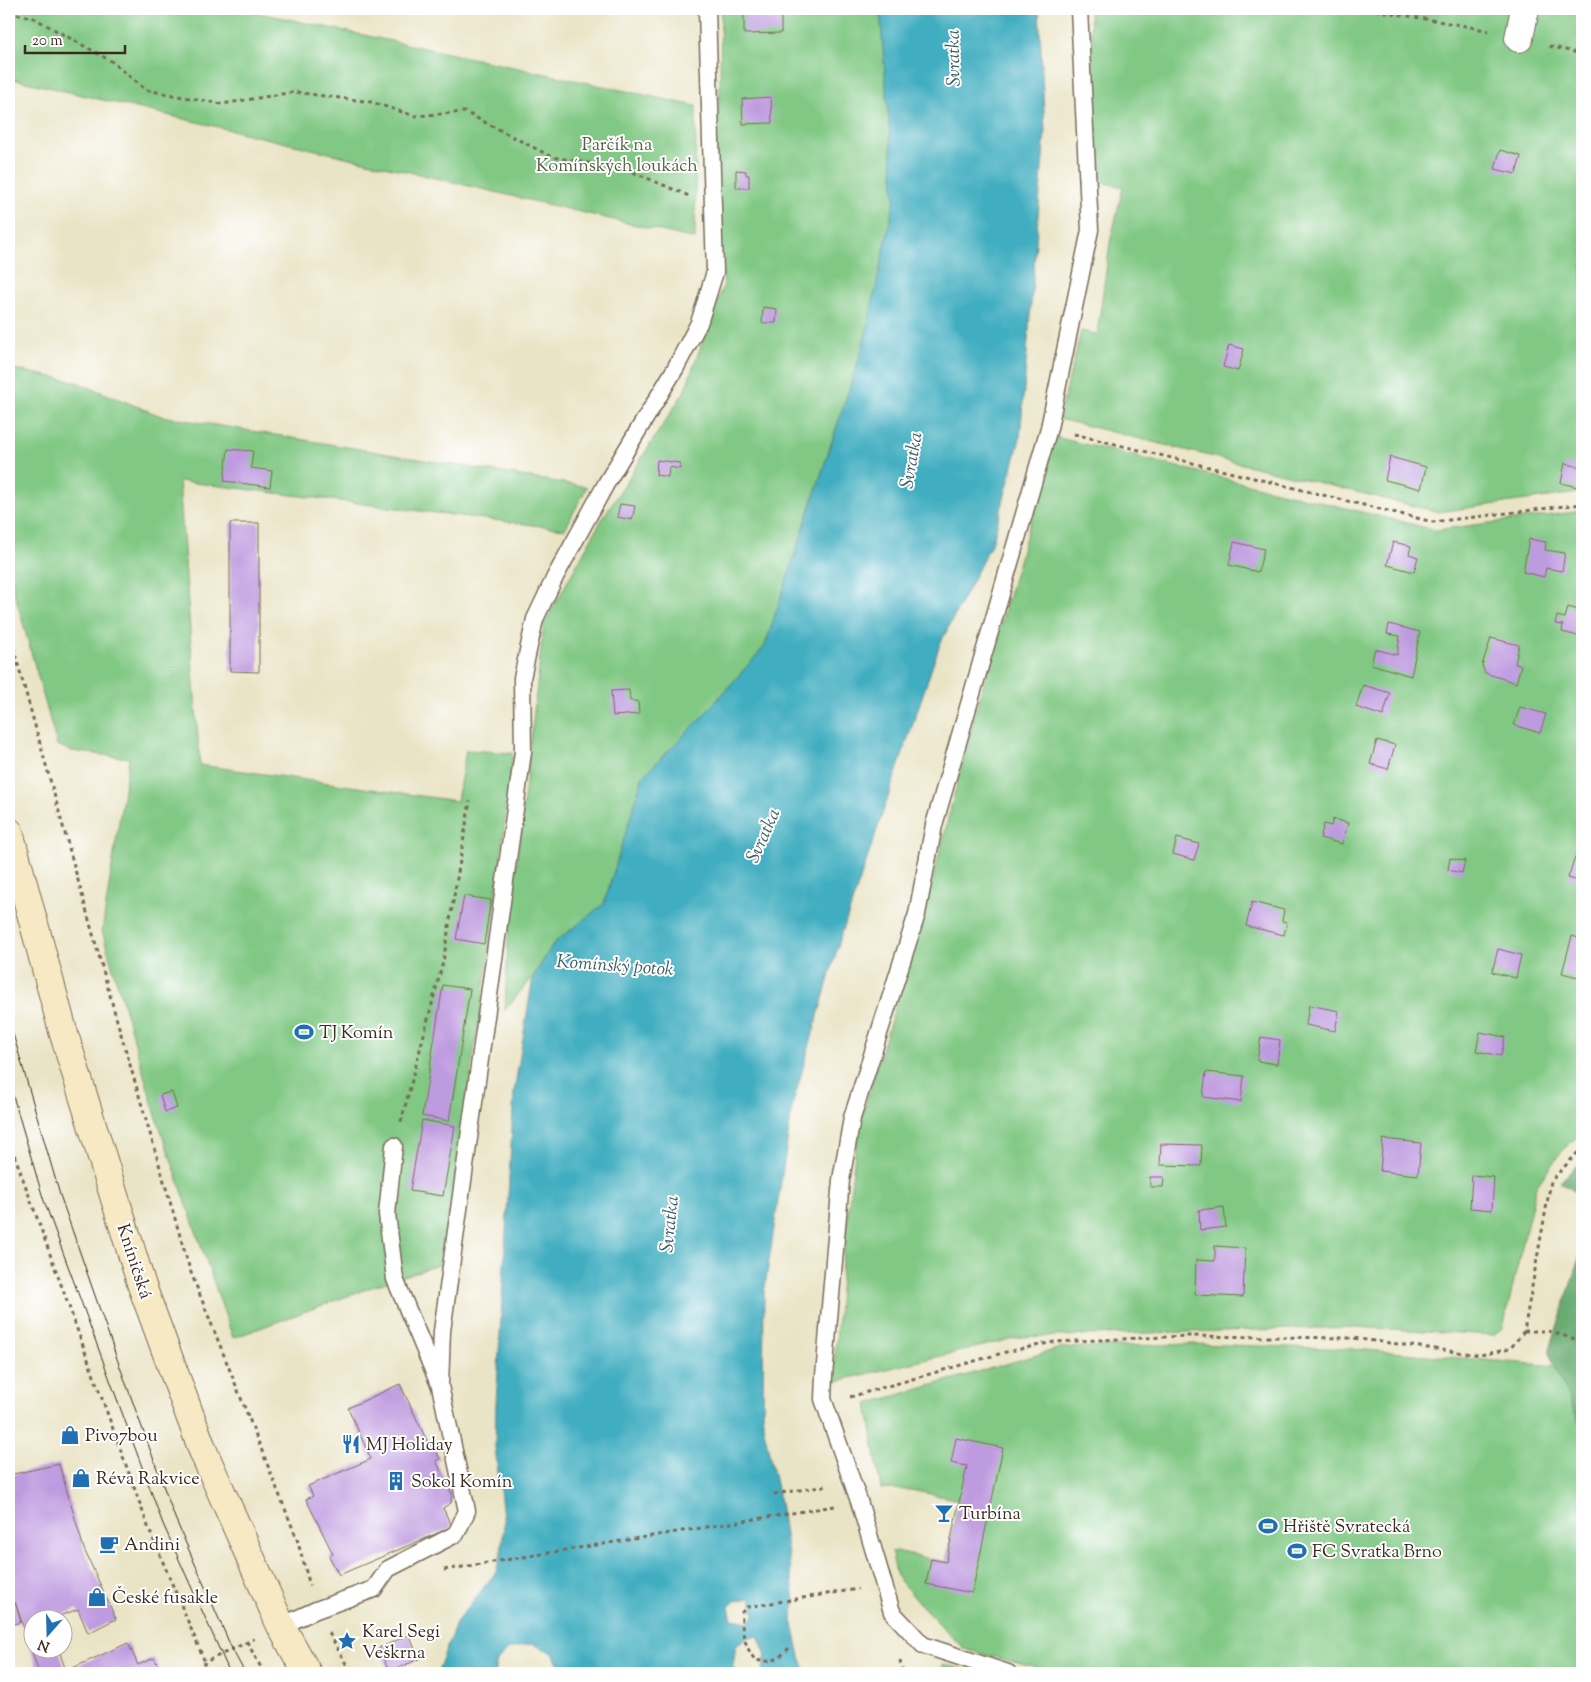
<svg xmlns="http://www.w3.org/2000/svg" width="1591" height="1682" font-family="'Sorts Mill Goudy',serif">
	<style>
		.green { fill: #80c883; stroke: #5e7950 }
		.forest { fill: #68ac71; stroke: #526b48 }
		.water { fill: #41adc0; stroke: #3e6c6f; fill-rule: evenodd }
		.building { fill: #be9adf }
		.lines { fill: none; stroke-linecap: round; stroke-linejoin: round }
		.lane-casing { stroke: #786b59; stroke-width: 19 }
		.street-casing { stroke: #786b59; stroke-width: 30 }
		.secondary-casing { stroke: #786b59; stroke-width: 30 }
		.path { stroke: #786b59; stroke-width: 3; stroke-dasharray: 4 4; stroke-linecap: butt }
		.lane { stroke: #fff; stroke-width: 16 }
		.street { stroke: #fff; stroke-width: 28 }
		.secondary { stroke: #f7e9c3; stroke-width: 28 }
		.tram { stroke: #3b2a1e; stroke-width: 1 }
		.labels { text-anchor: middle; stroke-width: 4; stroke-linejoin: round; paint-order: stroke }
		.park-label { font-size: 18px; fill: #536141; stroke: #fff }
		.poi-label { font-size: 18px; fill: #3b2a1e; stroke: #fff; text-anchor: start }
		.street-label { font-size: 18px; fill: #3b2a1e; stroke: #fff }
		.water-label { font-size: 19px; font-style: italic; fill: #3d5e5f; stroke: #fff }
	</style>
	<rect width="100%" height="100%" fill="#fff"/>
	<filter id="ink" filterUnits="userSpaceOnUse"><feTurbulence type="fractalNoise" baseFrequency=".02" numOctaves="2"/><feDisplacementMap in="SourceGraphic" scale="10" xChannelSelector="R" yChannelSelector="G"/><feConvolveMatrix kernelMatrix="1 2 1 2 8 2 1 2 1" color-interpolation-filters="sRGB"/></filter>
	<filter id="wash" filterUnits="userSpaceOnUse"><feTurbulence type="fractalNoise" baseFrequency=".0096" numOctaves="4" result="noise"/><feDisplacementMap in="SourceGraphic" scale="20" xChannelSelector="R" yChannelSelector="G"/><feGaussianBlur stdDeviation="1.12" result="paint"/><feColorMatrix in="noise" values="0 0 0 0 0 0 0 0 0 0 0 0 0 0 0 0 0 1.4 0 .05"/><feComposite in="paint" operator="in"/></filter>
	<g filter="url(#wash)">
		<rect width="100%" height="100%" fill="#eae4c6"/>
		<!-- green -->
		<g class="green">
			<path d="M9 9H241L696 106 695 239 9 78Z"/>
			<path d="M721 9H880L895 199 863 347 765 646 702 717 643 776 604 904 554 943 533 977 505 1010 508 939 544 624 601 521 684 392 724 284 713 206 720 84Z"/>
			<path d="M1090 9H1582V494L1578 493 1438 512 1059 419 1081 331 1097 334 1110 243 1123 187 1096 181Z"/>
			<path d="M9 368 76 382 161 416 587 487 565 529 179 481 200 765 457 801 466 750 513 753 490 948 441 1264 383 1283 233 1338 156 1116 102 931 129 758 71 751 57 745 9 573Z"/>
			<path d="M1055 437 1436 530 1582 511V1132L1558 1156 1536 1187 1503 1328 1493 1335 1355 1327 1020 1337 833 1382 842 1264 858 1128 925 909 978 702Z"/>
			<path d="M1193 1344 1355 1349 1556 1366 1582 1429V1673H1055L964 1649 921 1605 897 1577 891 1551 946 1562 959 1500 911 1490 881 1489 867 1404 1061 1348Z"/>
			<path d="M942 1664 975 1673H940Z"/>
		</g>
		<!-- forest -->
		<g class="forest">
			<path d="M1582 1160V1196L1560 1182Z"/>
			<path d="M1582 1249V1429L1549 1352Z"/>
		</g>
		<!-- water -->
		<path class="water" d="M880 9H1039L1045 132 1020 439 993 540 940 644 841 936 793 1103 764 1294 763 1425 780 1502 795 1600 792 1620 800 1656 806 1673H762L766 1655 758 1636 749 1637 736 1646 733 1666 738 1673H562L553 1653 533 1644 519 1646 508 1650 497 1661 494 1673H437L457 1621 496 1572 501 1554 504 1525 495 1447 496 1403 514 1092 533 977 554 943 604 904 643 776 702 717 765 646 863 347 895 199ZM751 1598 754 1615 750 1622 732 1619 729 1607 735 1601Z"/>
		<g id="blocks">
			<!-- building -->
			<g class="building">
				<path d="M744 9H781V33L744 34Z"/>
				<path d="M771 97 772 123 743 124 742 99Z"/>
				<path d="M1500 150 1521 156 1516 174 1495 169Z"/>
				<path d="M736 170 746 171V175H749V188H736Z"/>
				<path d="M763 307 777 309 776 323H762Z"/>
				<path d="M1229 345 1244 349 1238 371 1223 367Z"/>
				<path d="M228 449 253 451 251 468 272 471 270 487 224 481Z"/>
				<path d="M1390 457 1426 467 1421 489 1385 480Z"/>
				<path d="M657 460 680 463V469L669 467 668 477 656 475Z"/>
				<path d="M1565 463 1582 468V488L1561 483Z"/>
				<path d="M620 504 635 506 632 520 617 517Z"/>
				<path d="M230 523H259V672L230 671Z"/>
				<path d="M1529 539 1546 542 1545 550 1565 553 1562 571 1546 568 1544 577 1523 572Z"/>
				<path d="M1234 542 1264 549 1258 572 1229 565Z"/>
				<path d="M1393 542 1411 546 1409 554 1418 557 1414 572 1387 565Z"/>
				<path d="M1568 607 1582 611V637L1562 632 1563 625 1555 624 1557 616 1565 618Z"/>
				<path d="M1389 624 1420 632 1411 676 1371 664 1375 649 1397 655 1400 636 1387 634Z"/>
				<path d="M1491 638 1519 645 1515 664 1521 665 1516 683 1485 673 1482 665Z"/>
				<path d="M1363 685 1390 693 1383 716 1356 707Z"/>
				<path d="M629 690 630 701H638L639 714 613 716 611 691Z"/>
				<path d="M1520 707 1546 714 1540 733 1514 725Z"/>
				<path d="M1377 740 1395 745 1388 769 1370 764Z"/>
				<path d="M1333 819 1348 823 1342 844 1320 838 1324 824 1331 826Z"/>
				<path d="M1177 838 1199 844 1194 860 1173 854Z"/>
				<path d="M1578 849 1582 850V882L1568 878Z"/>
				<path d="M1450 858 1465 861 1462 873 1448 870Z"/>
				<path d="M464 896 491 900 484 944 456 939Z"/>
				<path d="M1252 902 1284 910 1282 921 1287 922 1284 935 1246 926Z"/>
				<path d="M1572 936 1582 939V978L1562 973Z"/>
				<path d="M1498 949 1521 955 1516 978 1492 972Z"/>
				<path d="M443 985 470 989 449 1121 422 1116Z"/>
				<path d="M1309 1005 1339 1011 1335 1031 1306 1025Z"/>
				<path d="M1480 1032 1505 1037 1501 1056 1476 1051Z"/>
				<path d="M1261 1037 1280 1040 1277 1064 1257 1061Z"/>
				<path d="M1206 1072 1244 1076 1241 1102 1203 1097Z"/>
				<path d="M172 1092 177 1108 165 1112 160 1095Z"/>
				<path d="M422 1120 455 1126 443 1196 410 1191Z"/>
				<path d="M1383 1139 1421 1143 1418 1175 1380 1171Z"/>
				<path d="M1161 1144 1202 1145 1201 1166 1160 1165Z"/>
				<path d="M1472 1175 1494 1177 1492 1210 1470 1208Z"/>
				<path d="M1150 1177H1164L1163 1187H1150Z"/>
				<path d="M1224 1207 1226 1227 1200 1230 1199 1210Z"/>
				<path d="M1215 1246 1245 1248 1243 1297 1195 1295 1196 1260 1215 1261Z"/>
				<path d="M400 1384 428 1443 432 1442 440 1459 436 1461 452 1494 451 1503 443 1508 452 1527 339 1575 329 1556 333 1554 306 1499 313 1496 308 1486 371 1459 348 1408Z"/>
				<path d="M956 1438 1003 1448 972 1593 926 1584 931 1559 946 1562 967 1466 951 1463Z"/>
				<path d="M59 1464 84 1549 116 1619 88 1633 78 1609 49 1620H32V1650H59L66 1671 128 1643 138 1665 154 1658 162 1673H39L15 1602 21 1622 9 1625V1475Z"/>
				<path d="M409 1635 419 1659 389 1672 379 1648Z"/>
			</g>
		</g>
	</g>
	<g filter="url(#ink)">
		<use href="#blocks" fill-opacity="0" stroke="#786b59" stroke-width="1"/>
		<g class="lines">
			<!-- lane casing -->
			<g class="lane-casing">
				<g id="lane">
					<path d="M394 1146 387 1214 395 1279 438 1382"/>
					<path d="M281 1626 316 1610 374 1589 388 1569 456 1534 467 1511 440 1386 442 1331 523 752 522 678 535 619 555 577 607 482 675 369 699 323 715 272 707 9"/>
					<path d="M1008 1673 923 1645 892 1612 859 1501 823 1399 824 1376 841 1180 852 1118 917 914 934 825 1049 428 1090 230 1079 9"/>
				</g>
			</g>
			<!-- street casing -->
			<g class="street-casing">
				<path id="street" d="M1519 38 1525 9"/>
			</g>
			<!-- secondary casing -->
			<g class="secondary-casing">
				<path id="secondary" d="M9 832 63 1031 142 1286 203 1451 281 1626 307 1673"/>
			</g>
			<!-- path -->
			<g class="path">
				<path d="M1368 9 1466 26 1489 31"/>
				<path d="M9 13 32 17 111 61 146 90 222 104 294 92 371 102 415 116 465 112 552 157 626 169 689 196"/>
				<path d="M1549 46 1582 54"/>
				<path d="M1074 434 1433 522 1582 504"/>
				<path d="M9 632 116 1017 190 1270 297 1539 310 1586"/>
				<path d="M401 1122 443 962 470 801"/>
				<path d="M9 1140 149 1529 205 1662"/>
				<path d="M1524 1331H1548L1582 1341"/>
				<path d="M850 1397 1006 1352 1054 1342 1187 1336 1352 1338 1480 1355 1510 1349 1524 1331 1551 1181 1582 1148"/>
				<path d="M774 1494 826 1486"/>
				<path d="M444 1570 835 1506"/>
				<path d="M329 1633 351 1673"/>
				<path d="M247 1642 264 1673"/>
				<path d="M789 1648C777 1661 771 1663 755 1660 744 1645 741 1630 742 1612L747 1607 858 1589"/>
				<path d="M900 1660 903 1673"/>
				<path d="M200 1673 205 1662 254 1639"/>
			</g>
			<!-- lane -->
			<use href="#lane" class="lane"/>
			<!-- street -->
			<use href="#street" class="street"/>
			<!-- secondary -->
			<use href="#secondary" class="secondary"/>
			<!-- tram -->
			<g class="tram">
				<path d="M9 1020 60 1195 116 1356 175 1518 232 1649 245 1673"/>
				<path d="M9 1082 43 1198 163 1524 230 1673"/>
			</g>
		</g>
	</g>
	<!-- icons -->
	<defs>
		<g id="stadium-bare" transform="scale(1.5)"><path d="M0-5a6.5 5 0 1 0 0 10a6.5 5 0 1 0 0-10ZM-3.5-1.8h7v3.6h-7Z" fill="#1f6fb2" stroke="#fff" stroke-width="2.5" paint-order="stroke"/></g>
		<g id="shop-bare" transform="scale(1.5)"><path d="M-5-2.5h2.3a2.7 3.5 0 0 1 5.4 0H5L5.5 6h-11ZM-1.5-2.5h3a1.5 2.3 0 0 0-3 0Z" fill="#1f6fb2" stroke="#fff" stroke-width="2.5" paint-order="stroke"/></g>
		<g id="restaurant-bare" transform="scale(1.5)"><path d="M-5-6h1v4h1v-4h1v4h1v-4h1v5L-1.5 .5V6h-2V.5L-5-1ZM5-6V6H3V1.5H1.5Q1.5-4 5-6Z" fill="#1f6fb2" stroke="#fff" stroke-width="2.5" paint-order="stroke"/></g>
		<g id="building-bare" transform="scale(1.5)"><path d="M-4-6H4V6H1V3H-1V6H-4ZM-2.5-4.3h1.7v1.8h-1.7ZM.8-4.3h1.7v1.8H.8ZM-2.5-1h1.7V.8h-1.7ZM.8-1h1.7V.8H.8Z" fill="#1f6fb2" stroke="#fff" stroke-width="2.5" paint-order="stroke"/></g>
		<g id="bar-bare" transform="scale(1.5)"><path d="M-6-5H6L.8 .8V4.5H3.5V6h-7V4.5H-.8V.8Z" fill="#1f6fb2" stroke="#fff" stroke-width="2.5" paint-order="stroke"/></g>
		<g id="cafe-bare" transform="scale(1.5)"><path d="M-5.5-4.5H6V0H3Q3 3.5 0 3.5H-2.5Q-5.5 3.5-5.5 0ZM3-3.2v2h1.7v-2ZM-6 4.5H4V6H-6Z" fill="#1f6fb2" stroke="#fff" stroke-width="2.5" paint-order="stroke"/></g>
		<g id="sight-bare" transform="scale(1.5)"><path d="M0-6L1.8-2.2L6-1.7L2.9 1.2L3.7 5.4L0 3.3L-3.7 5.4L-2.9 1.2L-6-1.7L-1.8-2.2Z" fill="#1f6fb2" stroke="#fff" stroke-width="2.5" paint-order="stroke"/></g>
	</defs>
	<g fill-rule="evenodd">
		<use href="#stadium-bare" x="304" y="1032"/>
		<use href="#shop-bare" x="70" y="1435"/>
		<use href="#restaurant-bare" x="351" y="1444"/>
		<use href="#shop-bare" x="81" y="1478"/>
		<use href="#building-bare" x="396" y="1481"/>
		<use href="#bar-bare" x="944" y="1513"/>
		<use href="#stadium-bare" x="1268" y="1526"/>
		<use href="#cafe-bare" x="109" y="1544"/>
		<use href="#stadium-bare" x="1297" y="1551"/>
		<use href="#shop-bare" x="97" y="1597"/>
		<use href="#sight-bare" x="347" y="1641"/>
	</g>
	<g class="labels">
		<!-- park labels -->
		<g class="park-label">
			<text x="617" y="150">Parčík na<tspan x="617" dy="21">Komínských loukách</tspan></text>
		</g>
		<!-- poi labels -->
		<g class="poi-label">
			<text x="319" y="1038">TJ Komín</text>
			<text x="85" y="1441">Pivo7bou</text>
			<text x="366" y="1450">MJ Holiday</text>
			<text x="96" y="1484">Réva Rakvice</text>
			<text x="411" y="1487">Sokol Komín</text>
			<text x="959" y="1519">Turbína</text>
			<text x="1283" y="1532">Hřiště Svratecká</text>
			<text x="124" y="1550">Andini</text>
			<text x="1312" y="1557">FC Svratka Brno</text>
			<text x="112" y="1603">České fusakle</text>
			<text x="362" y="1637">Karel Segi<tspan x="362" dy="21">Veškrna</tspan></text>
		</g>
		<!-- street labels -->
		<g class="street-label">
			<text transform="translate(135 1261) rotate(72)" y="6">Kníničská</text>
		</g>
		<!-- water labels -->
		<g class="water-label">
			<text transform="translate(952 58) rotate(-91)" y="7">Svratka</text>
			<text transform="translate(910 460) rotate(-80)" y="7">Svratka</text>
			<text transform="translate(762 835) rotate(-66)" y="7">Svratka</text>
			<text transform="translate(615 964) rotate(4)" y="7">Komínský potok</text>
			<text transform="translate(668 1224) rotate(-84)" y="7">Svratka</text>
		</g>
	</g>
	<!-- margin -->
	<rect width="1591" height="1682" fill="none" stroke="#fff" stroke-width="30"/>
	<!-- north arrow -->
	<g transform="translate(48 1634) rotate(200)"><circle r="24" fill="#ffffff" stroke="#b1aaa5"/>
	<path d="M0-4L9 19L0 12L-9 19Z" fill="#1f6fb2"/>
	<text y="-8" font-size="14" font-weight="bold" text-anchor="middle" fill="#3b2a1e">N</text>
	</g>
	<!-- scale -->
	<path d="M25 45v8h100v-8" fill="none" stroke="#3b2a1e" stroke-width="2.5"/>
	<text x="32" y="45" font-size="15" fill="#3b2a1e" stroke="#ffffff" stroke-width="4" paint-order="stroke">20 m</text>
</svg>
